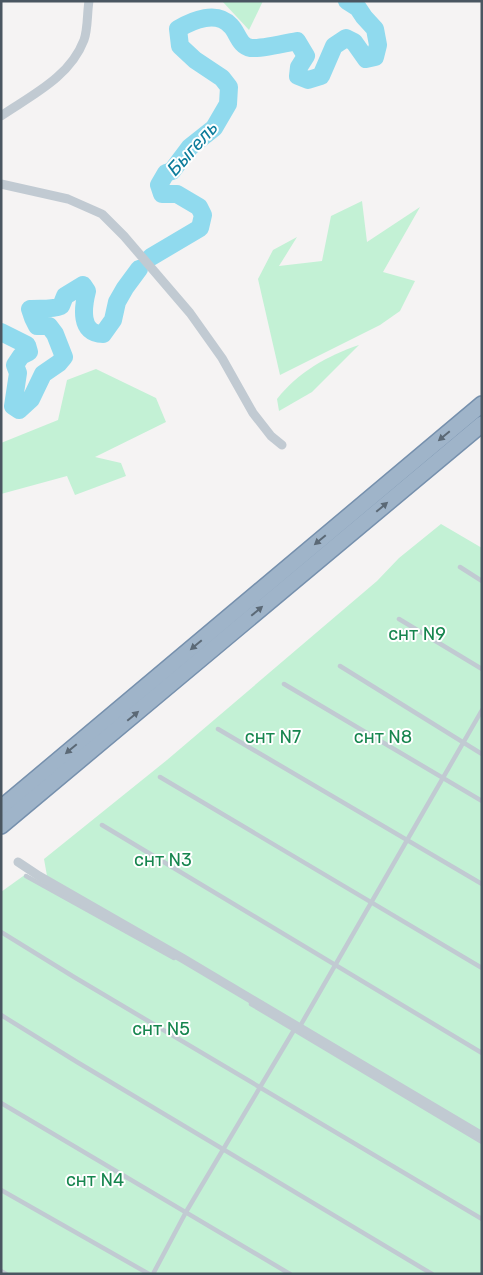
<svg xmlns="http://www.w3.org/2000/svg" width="483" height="1275" font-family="Rubik,sans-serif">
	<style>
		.green { fill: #c3f1d5 }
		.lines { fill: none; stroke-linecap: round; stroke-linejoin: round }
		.river { stroke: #90daee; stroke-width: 18 }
		.trunk-casing { stroke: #7690ad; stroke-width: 18 }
		.service { stroke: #c1cad2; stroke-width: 4.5 }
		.minor { stroke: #c1cad2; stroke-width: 9 }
		.trunk { stroke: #9fb4c9; stroke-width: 15 }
		.oneway { fill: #5b6976 }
		.labels { text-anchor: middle; stroke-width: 4; stroke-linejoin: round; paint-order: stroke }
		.park-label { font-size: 18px; fill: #17864f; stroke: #fff }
		.water-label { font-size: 19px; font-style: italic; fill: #0c7c9b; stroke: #fff }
	</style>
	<rect width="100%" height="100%" fill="#f5f3f3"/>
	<!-- green -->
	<g class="green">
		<path d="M222 1H263L249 30Z"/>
		<path d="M362 201 367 242 420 207 383 272 415 281 400 311 380 325 280 375 258 279 273 250 297 237 279 266 322 261 331 216Z"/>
		<path d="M359 345 312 392 279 411 277 399C298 372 327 356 359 345Z"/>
		<path d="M96 369 156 398 166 422 95 457 121 463 126 476 75 495 67 476 1 494V443L58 420 67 380Z"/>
		<path d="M441 524 482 548V1133L47 876 44 859 167 760 377 581 399 558Z"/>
		<path d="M26 874 195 967 482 1140V1274H1V892Z"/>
	</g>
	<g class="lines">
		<!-- river -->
		<g class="river">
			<path d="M151 257 200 228 203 215 199 207 177 194H162L159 185 166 173 172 171 190 147 214 128 228 104 229 87 222 78 195 60 180 46 178 29C193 20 217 10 231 26 238 33 239 46 251 48 261 49 287 43 297 41L306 56 299 67 298 76 308 80 321 76 334 46 346 38 354 42 366 59 375 57 378 45 375 29 364 17 358 8 347 1"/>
			<path d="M1 332 27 345 29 352 21 356 15 365 18 373 13 406 19 410 31 399 43 374 59 363 64 357 55 334 49 326H37L33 318 30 309C40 308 51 310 61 306L65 296 83 285 87 291C83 307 79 334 103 334L113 320 117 302 125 288 139 269"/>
		</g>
		<!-- trunk casing -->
		<g class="trunk-casing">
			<g id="trunk">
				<path d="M1 808 482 404"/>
				<path d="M1 826 482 424"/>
			</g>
		</g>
		<!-- service -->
		<g class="service">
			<path d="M460 567 482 581"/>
			<path d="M399 619 482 669"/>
			<path d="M340 666 482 754"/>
			<path d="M284 684 482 801"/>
			<path d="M218 729 482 884"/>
			<path d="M160 777 482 968"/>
			<path d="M102 825 482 1053"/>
			<path d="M26 876 174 958"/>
			<path d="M1 932 74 977 482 1219"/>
			<path d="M251 1004 482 1142"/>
			<path d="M1 1015 77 1062 432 1274"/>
			<path d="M299 1028 482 710"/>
			<path d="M1 1103 290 1274"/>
			<path d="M1 1190 149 1274"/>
			<path d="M1 1271 6 1274"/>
			<path d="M153 1274 186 1212 294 1030"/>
		</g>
		<!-- minor -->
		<g class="minor">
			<path d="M1 116C32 95 70 77 84 40 88 29 87 13 89 1"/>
			<path d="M1 184 68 199 102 214 124 236 190 313 222 358 253 413 271 436 282 445"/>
			<path d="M18 862 39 876 182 958 482 1136"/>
		</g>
		<!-- trunk -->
		<use href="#trunk" class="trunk"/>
	</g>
	<!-- one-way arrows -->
	<defs><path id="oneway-solid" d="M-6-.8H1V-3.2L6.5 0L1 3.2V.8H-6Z" transform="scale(1.25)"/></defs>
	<g class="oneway">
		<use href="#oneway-solid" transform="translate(444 436) rotate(140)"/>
		<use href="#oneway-solid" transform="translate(382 507) rotate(-40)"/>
		<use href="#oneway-solid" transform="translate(320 540) rotate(140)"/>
		<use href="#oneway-solid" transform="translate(257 611) rotate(-40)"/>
		<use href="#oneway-solid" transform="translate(196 645) rotate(140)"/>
		<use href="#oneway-solid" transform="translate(133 716) rotate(-40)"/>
		<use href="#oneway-solid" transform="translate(71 749) rotate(140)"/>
	</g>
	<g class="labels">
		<!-- park labels -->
		<g class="park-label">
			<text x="417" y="640">снт N9</text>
			<text x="273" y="743">снт N7</text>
			<text x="383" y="743">снт N8</text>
			<text x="163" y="866">снт N3</text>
			<text x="161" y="1035">снт N5</text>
			<text x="95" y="1186">снт N4</text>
		</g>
		<!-- water labels -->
		<g class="water-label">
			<text transform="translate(192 148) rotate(-48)" y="7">Быгель</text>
		</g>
	</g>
	<!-- border -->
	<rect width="483" height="1275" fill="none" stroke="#4a5661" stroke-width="5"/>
</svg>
